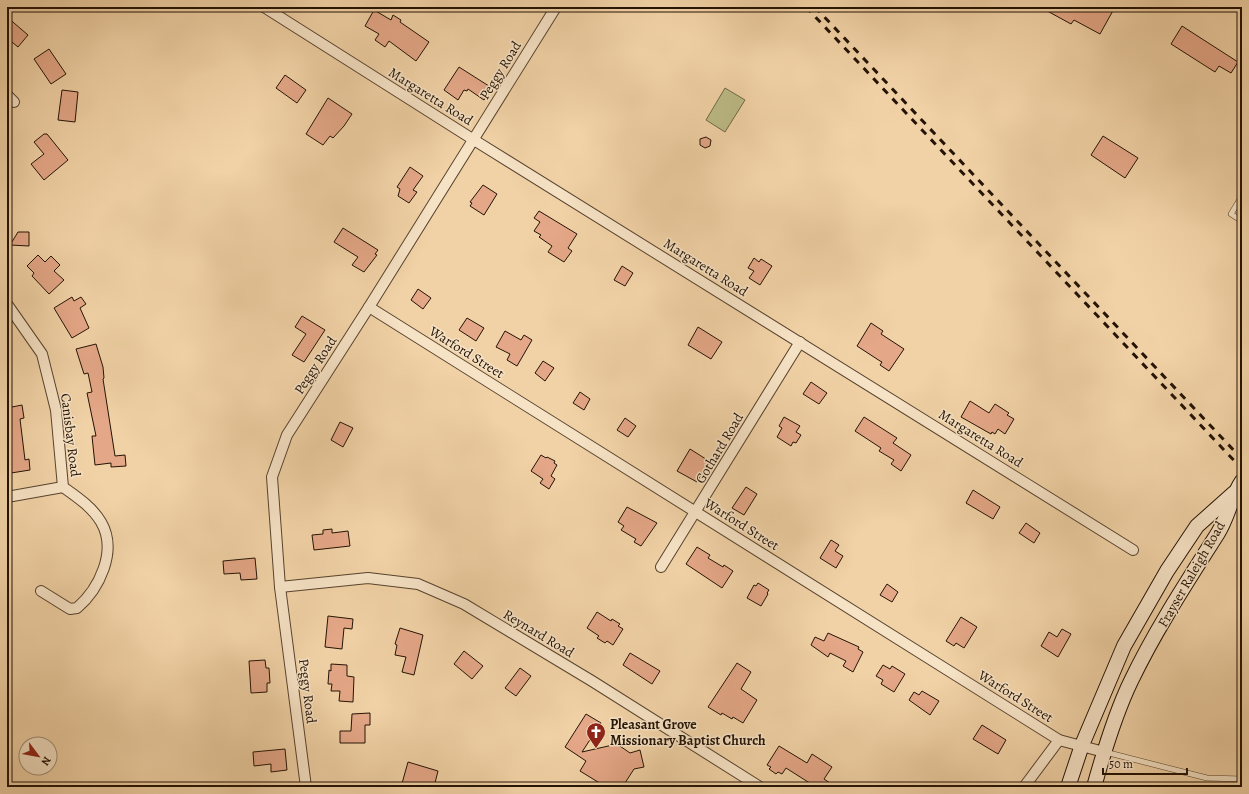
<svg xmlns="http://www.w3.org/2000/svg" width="1249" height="794" font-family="Alegreya,serif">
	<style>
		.green { fill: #bcbb86; stroke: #706746 }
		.building { fill: #e4a787; stroke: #241305 }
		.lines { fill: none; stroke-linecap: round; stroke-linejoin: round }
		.service-casing { stroke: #57432d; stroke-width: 6 }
		.minor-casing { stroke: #57432d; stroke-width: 12 }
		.secondary-casing { stroke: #241305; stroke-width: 16 }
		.service { stroke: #f6e2c5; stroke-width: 5 }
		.minor { stroke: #f6e2c5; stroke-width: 10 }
		.secondary { stroke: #f6e2c5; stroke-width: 14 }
		.rail { stroke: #241305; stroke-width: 3; stroke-dasharray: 7 7; stroke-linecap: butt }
		.labels { text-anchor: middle; stroke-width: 3; stroke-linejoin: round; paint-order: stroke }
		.street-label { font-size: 14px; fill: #241305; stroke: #f6e2c5 }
		.poi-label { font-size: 14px; font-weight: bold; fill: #241305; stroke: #f6e2c5; text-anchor: start }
	</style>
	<rect width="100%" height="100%" fill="#f1d2a6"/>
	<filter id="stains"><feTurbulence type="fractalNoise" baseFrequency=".005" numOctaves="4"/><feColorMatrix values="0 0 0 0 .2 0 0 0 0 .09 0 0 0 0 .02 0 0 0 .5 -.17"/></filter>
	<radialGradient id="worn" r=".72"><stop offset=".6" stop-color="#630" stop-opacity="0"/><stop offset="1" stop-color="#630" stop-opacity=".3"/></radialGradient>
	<!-- green -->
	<path class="green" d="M725 88 745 100 725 132 706 120Z"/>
	<!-- building -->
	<g class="building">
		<path d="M1040 7H1115L1100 34 1074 20 1071 24Z"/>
		<path d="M374 10 391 20 393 15 401 20 400 22 429 42 416 61 389 41 385 47 375 40 379 34 365 26Z"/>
		<path d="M7 17 28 35 18 47 7 38Z"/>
		<path d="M1182 26 1238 62 1231 73 1219 66 1215 72 1171 44Z"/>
		<path d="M49 49 66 74 51 84 34 59Z"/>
		<path d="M459 67 492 88 484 100 468 89 467 91 464 90 458 100 444 90Z"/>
		<path d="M285 75 306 90 297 103 276 88Z"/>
		<path d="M62 90 78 92 75 122 58 120Z"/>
		<path d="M328 98 352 114 344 126 333 138 330 136 323 145 306 134Z"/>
		<path d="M44 134H47L68 160 44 180 31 164 44 154 34 142Z"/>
		<path d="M1103 136 1138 158 1125 178 1091 155Z"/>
		<path d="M706 137 711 140 710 146 705 148 700 145V139Z"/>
		<path d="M410 167 423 176 413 190 417 192 409 203 398 196 400 189 397 187Z"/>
		<path d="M483 185 497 194 484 215 470 206 472 203 470 202Z"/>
		<path d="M539 211 577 234 568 248 572 251 564 262 548 252 552 246 539 237 541 235 534 231 540 222 534 218Z"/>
		<path d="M343 228 378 250 375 254 377 255 364 272 352 265 358 257 334 242Z"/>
		<path d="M18 232H29V246L10 245Z"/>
		<path d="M38 255 45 262 51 256 60 265 54 271 64 280 49 294 32 276 34 273 27 266Z"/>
		<path d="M754 258 759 262 761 259 772 266 760 285 749 278 754 271 748 268Z"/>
		<path d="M622 266 633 273 625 286 614 280Z"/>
		<path d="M418 289 431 298 423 309 411 300Z"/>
		<path d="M72 297 74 301 81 297 86 304 80 308 89 328 72 338 54 308Z"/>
		<path d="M302 316 325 330 304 362 292 355 306 334 295 327Z"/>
		<path d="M467 318 484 328 476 341 459 330Z"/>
		<path d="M871 323 883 331 881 334 904 349 889 371 880 365 882 362 880 361 857 346Z"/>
		<path d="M698 327 722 342 711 359 688 345Z"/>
		<path d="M505 331 521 340 524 335 532 340 517 366 507 360 510 354 496 347Z"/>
		<path d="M96 344 103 367 104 378 103 379 115 456 125 455 126 466 111 467V463L95 465 92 436H96L87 393 92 392 88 373 84 374 76 349Z"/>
		<path d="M543 361 554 368 545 381 535 373Z"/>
		<path d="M811 382 827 393 819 404 803 394Z"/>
		<path d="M580 392 590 399 584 410 573 403Z"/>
		<path d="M970 401 989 413 995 404 1009 413 1007 415 1014 419 1005 434 998 429 995 434 992 432 991 434 961 417Z"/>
		<path d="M22 405 24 418 20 419 25 460 29 459 30 470 11 473 9 459H7V408Z"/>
		<path d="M784 417 800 426 796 432 801 435 796 443 793 442 791 446 777 437 782 428 779 426Z"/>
		<path d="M864 417 897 438 893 443 911 455 901 471 891 464 894 460 879 451 881 448 855 431Z"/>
		<path d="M625 418 636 426 628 437 617 430Z"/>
		<path d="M340 422 353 428 343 447 331 440Z"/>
		<path d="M690 449 709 461 697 482 677 471Z"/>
		<path d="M541 455 546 458 547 457 555 461 554 463 557 465 551 476 555 479 549 489 540 483 543 479 531 471Z"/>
		<path d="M746 487 757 494 744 515 732 508Z"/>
		<path d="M973 490 1000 507 993 519 966 503Z"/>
		<path d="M627 507 657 523 641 546 634 542 636 539 621 530 624 526 618 522Z"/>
		<path d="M1026 523 1040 533 1034 543 1019 533Z"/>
		<path d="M332 529V533L348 531 350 546 314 550 312 535 323 534V530Z"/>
		<path d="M831 540 839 545 835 551 843 556 836 568 820 558Z"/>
		<path d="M697 547 710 555 708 558 723 567 724 565 733 571 722 588 686 564Z"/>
		<path d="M255 558 257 579 241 580 240 573 224 574 223 561Z"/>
		<path d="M758 583 769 590 767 593 768 594 761 606 747 598 754 585 756 586Z"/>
		<path d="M887 584 898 592 892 602 880 595Z"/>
		<path d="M597 612 611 621 612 619 620 624 618 626 623 629 613 645 607 641 605 643 597 638 599 636 587 628Z"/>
		<path d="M328 616 353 619 352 629 344 628 342 649 325 647Z"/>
		<path d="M961 617 977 627 964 648 956 643 954 646 946 641Z"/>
		<path d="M400 628 423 635 414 675 402 672 406 657 395 655 397 645 395 644Z"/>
		<path d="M1062 629 1071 634 1058 657 1041 646 1049 632 1057 637Z"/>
		<path d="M828 633 859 647 858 649 863 652 853 672 843 666 846 661 830 653 828 657 811 645 815 637 824 641Z"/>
		<path d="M464 651 483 666 472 679 454 664Z"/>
		<path d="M630 653 660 671 652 684 623 665Z"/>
		<path d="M265 660 266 668H269L270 683H267V692L251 693 249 661Z"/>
		<path d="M737 663 751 672 741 689 757 700 743 723 733 717 732 719 722 713 721 715 708 707Z"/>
		<path d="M331 664 347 665V676L354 677 353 702 339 701 340 691H331L332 684H328L329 670 331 671Z"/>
		<path d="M883 665 890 669 892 666 905 674 894 692 881 684 883 680 876 676Z"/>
		<path d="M520 668 531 676 516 696 505 688Z"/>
		<path d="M922 691 939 701 930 715 909 700 914 692 919 695Z"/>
		<path d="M370 713V725H365V743H340V731H351L352 714Z"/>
		<path d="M586 714 601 723 582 752 617 744 630 753 640 750 644 767 634 769 625 783 606 787 580 771 586 761 565 747Z"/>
		<path d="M982 725 1006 740 998 754 973 739Z"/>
		<path d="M779 746 807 763 812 754 832 767 824 779 836 787H816L786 768 782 774 778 772 776 774 769 769 771 767 767 765Z"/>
		<path d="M285 749 287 770 271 772V764L254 766 253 752Z"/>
		<path d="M408 762 438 771 434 787H401Z"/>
	</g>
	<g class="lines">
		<!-- service casing -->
		<g class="service-casing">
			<g id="service">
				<path d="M1242 196 1231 214 1242 221"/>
				<path d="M1105 752 1207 778 1242 779"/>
			</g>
		</g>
		<!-- minor casing -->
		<g class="minor-casing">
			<g id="minor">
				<path d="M264 7 474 140 1133 550"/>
				<path d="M7 95 14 102"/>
				<path d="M7 304 42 354 56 410 63 487C77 497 92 507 101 522 118 551 99 589 77 608L70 609 41 591"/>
				<path d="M369 307 1059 740 1104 752"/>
				<path d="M7 497 63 487"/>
				<path d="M661 567 800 342"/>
				<path d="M280 587 368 578 418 584 464 604 592 681 760 787"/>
				<path d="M306 787 280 587 272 477 287 435 369 307 556 7"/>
				<path d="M1024 787 1059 740"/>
			</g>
		</g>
		<!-- secondary casing -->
		<g class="secondary-casing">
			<g id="secondary">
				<path d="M1068 787 1082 745 1124 646 1167 571 1197 526 1234 493"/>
				<path d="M1094 787C1104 751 1115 714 1131 681 1156 629 1187 582 1218 533 1228 517 1231 497 1242 481"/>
			</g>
		</g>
		<!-- service -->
		<use href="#service" class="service"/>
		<!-- minor -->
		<use href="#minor" class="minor"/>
		<!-- secondary -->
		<use href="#secondary" class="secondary"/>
		<!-- rail -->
		<g class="rail">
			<path d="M806 7 1242 469"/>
			<path d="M815 7 1242 459"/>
		</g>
	</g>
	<!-- icons -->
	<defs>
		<g id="church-pin" transform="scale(1)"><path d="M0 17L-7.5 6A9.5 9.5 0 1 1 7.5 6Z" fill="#8f2418" stroke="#f6e2c5"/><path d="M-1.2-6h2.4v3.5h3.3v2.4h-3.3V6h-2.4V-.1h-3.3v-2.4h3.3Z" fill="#fff"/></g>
	</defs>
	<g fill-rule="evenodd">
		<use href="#church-pin" x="596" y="732"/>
	</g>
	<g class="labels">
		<!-- street labels -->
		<g class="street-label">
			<text transform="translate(500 70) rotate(-58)" y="5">Peggy Road</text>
			<text transform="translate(431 96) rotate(32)" y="5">Margaretta Road</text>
			<text transform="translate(706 267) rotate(32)" y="5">Margaretta Road</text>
			<text transform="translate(467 352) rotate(32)" y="5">Warford Street</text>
			<text transform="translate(315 365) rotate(-57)" y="5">Peggy Road</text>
			<text transform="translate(71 435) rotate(83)" y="5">Canisbay Road</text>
			<text transform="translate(981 438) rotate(32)" y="5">Margaretta Road</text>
			<text transform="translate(719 448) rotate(-59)" y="5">Gothard Road</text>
			<text transform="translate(742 524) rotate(32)" y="5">Warford Street</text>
			<text transform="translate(1191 574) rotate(-60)" y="5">Frayser Raleigh Road</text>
			<text transform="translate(539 633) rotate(31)" y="5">Reynard Road</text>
			<text transform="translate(308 691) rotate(83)" y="5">Peggy Road</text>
			<text transform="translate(1016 696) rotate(32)" y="5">Warford Street</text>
		</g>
		<!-- poi labels -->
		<g class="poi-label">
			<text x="610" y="729">Pleasant Grove<tspan x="610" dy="16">Missionary Baptist Church</tspan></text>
		</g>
	</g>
	<!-- margin -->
	<rect width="1249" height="794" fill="none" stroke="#f1d2a6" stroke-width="24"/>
	<rect x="8" y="8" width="1233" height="778" fill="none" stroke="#241305" stroke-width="2"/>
	<rect x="12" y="12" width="1225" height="770" fill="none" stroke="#241305"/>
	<!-- north arrow -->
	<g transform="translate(38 756) rotate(122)"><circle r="19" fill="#f6e2c5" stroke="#a28f78"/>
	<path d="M0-3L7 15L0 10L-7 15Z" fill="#8f2418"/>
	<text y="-6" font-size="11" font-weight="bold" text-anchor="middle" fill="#241305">N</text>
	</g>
	<!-- scale -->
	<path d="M1103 768v6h84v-6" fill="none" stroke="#241305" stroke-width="2"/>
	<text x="1109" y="768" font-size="12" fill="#241305" stroke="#f6e2c5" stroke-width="3" paint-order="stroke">50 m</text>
	<rect width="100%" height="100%" filter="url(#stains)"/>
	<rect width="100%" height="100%" fill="url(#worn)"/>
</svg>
